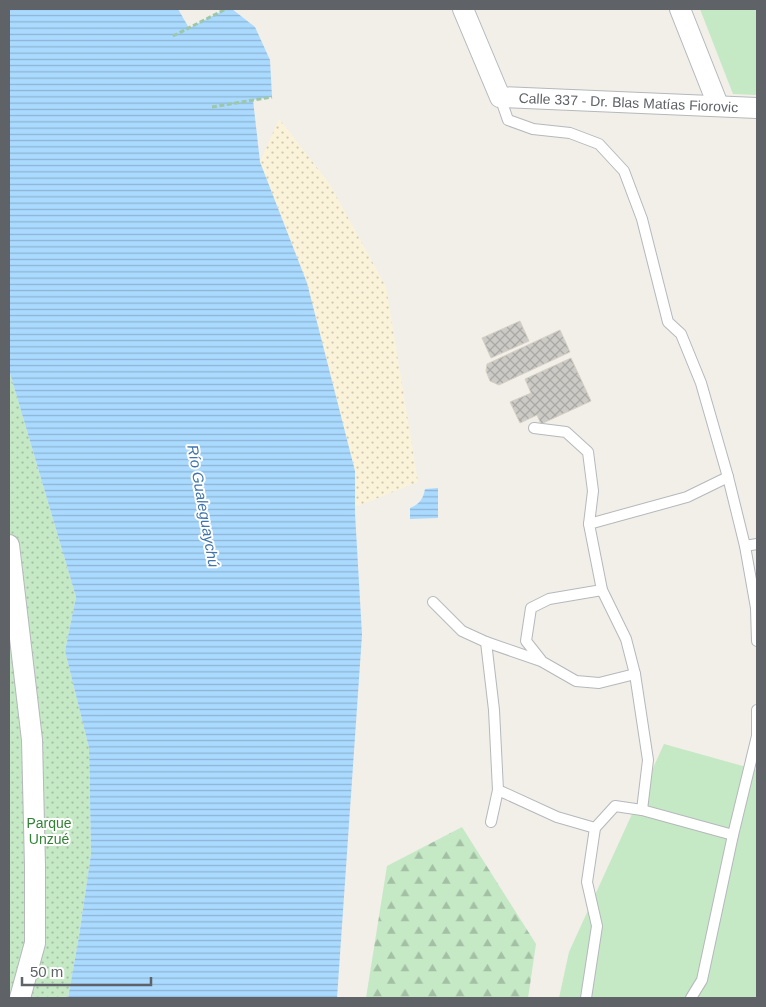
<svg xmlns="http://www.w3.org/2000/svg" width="766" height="1007" font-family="Helvetica,sans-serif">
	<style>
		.grass { fill: #c5e8c5 }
		.forest { fill: url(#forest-firs) }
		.sand { fill: url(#sand-dots) }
		.park { fill: url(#park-dots) }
		.water { fill: url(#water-rules) }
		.building { fill: url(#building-cross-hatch); stroke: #d6d1c6 }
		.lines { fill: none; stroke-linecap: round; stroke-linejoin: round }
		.lane-casing { stroke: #b5b8bc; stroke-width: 12 }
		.street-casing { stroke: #b5b8bc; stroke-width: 22 }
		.path { stroke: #9cc7a9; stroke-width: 3; stroke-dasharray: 5 2.5; stroke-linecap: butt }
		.lane { stroke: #fff; stroke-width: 10 }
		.street { stroke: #fff; stroke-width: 20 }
		.labels { text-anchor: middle; stroke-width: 4; stroke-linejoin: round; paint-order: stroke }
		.street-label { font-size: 14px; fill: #5f6368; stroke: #fff }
		.park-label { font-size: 14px; fill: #348238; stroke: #fff }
		.water-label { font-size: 15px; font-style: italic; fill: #4174aa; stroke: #fff }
	</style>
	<defs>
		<pattern id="forest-firs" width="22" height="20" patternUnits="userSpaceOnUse" patternTransform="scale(1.25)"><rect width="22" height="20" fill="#c5e8c5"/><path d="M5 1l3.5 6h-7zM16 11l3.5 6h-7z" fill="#a3c0a4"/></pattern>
		<pattern id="sand-dots" width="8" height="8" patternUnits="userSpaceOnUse" patternTransform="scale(1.25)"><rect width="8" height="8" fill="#fbf3d9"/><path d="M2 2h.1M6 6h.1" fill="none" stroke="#cec8b4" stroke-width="1.8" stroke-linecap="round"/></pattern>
		<pattern id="park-dots" width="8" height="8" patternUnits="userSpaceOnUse" patternTransform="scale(1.25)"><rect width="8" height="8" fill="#c5e8c5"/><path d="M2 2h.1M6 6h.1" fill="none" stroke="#a3c0a4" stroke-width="1.8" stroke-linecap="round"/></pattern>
		<pattern id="water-rules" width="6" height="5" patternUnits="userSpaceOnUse" patternTransform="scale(1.25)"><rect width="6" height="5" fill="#aadaff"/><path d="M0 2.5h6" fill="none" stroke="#8eb4d2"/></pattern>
		<pattern id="building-cross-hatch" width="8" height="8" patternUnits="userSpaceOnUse" patternTransform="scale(1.25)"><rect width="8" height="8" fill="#cccac5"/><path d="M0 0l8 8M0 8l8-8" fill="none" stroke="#a9a8a4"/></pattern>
	</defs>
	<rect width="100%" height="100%" fill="#f1efe8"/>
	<!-- grass -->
	<g class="grass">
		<path d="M700 9H757V95L733 94Z"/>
		<path d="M664 744 757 770V998H559L569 952Z"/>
	</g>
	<!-- forest -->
	<path class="forest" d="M462 827 536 944 528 998H366L387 866Z"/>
	<!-- sand -->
	<path class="sand" d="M279 119 329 183 386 287 418 482 355 507V471L307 283 260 162Z"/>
	<!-- park -->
	<path class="park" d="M9 370 76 597 65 651 89 748 91 854 79 936 68 998H9Z"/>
	<!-- water -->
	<g class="water">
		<path d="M9 9H178L189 28 226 9H232L255 27 270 60 272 97 253 100 260 162 307 283 355 471V513L362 635 337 998H68L79 936 91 854 89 748 65 651 76 597 9 370Z"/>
		<path d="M438 488V518L410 519V508C420 504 423 499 425 489Z"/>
	</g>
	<!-- building -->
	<g class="building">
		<path d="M520 321 529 341 491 358 482 338Z"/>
		<path d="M560 330 570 352 499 385 490 381 486 371 487 364Z"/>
		<path d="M571 358 591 401 541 424 537 415 520 423 510 402 531 393 525 379Z"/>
	</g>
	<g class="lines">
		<!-- lane casing -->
		<g class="lane-casing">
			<g id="lane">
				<path d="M500 97 508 120 533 129 570 133 599 144 624 171 642 219 668 322 681 334 701 383 728 477 745 546 756 608 757 641"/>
				<path d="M534 428 566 432 588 452 593 491 589 524 602 590 626 639 635 674 648 760 642 810"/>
				<path d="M589 524 687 497 728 477"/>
				<path d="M745 546 757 544"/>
				<path d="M433 602 462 631 486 642 541 661 576 681 599 683 635 674"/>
				<path d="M486 642 494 710 498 790 491 822"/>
				<path d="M541 660 526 641 531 608 549 599 602 590"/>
				<path d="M498 790 557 817 595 828"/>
				<path d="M586 998 597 926 587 882 595 828 615 806 642 810 733 835"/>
				<path d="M691 998 702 980 733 835 757 736V710"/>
			</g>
		</g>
		<!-- street casing -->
		<g class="street-casing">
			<g id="street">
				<path id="s1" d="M463 9 500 97 757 108"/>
				<path d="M680 9 718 105"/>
				<path d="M9 545 32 740 35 866V943L20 998"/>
			</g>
		</g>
		<!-- path -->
		<g class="path">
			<path d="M173 36 226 9"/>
			<path d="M212 107 272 97"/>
		</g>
		<!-- lane -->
		<use href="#lane" class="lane"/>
		<!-- street -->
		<use href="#street" class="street"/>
	</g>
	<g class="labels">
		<!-- street labels -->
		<g class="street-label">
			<text dy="5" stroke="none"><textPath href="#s1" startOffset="224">Calle 337 - Dr. Blas Matías Fiorovic</textPath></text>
		</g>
		<!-- park labels -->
		<g class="park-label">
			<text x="49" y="828">Parque<tspan x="49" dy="16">Unzué</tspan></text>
		</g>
		<!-- water labels -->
		<g class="water-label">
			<text transform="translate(203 506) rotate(80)" y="5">Río Gualeguaychú</text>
		</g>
	</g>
	<!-- border -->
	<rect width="766" height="1007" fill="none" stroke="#5f6368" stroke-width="20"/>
	<!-- scale -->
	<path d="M22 977v8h129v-8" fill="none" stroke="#5f6368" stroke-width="2.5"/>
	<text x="30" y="977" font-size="15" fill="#5f6368" stroke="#ffffff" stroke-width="4" paint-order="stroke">50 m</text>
</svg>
